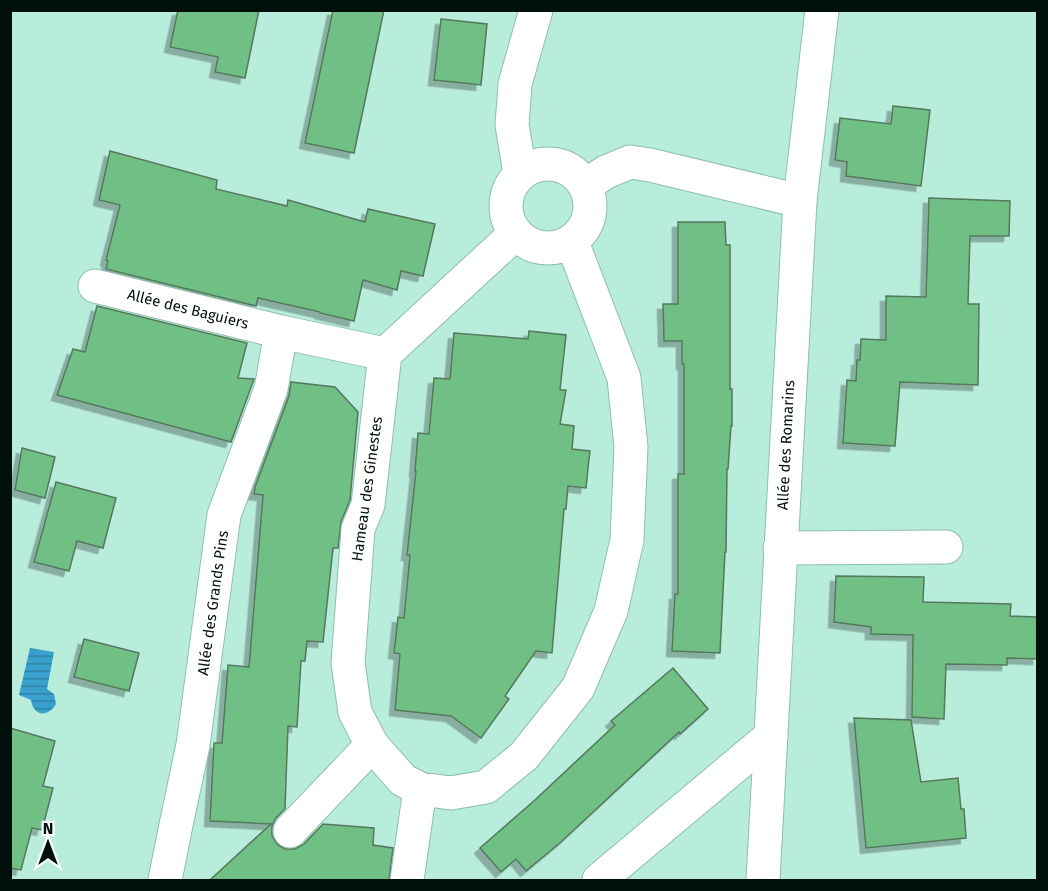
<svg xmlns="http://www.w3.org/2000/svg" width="1048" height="891" font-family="'Fira Sans',sans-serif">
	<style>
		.water { fill: url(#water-rules) }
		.building { fill: #70bf85; stroke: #54785d; stroke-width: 1.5; filter: url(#shadow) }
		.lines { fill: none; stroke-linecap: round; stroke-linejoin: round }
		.minor-casing { stroke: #8cbfad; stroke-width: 35 }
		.minor { stroke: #fff; stroke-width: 33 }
		.labels { text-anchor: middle; stroke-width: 4.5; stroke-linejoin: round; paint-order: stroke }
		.street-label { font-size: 15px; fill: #00100b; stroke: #fff }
	</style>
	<defs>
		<pattern id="water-rules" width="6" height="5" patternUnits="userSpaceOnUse" patternTransform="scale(1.5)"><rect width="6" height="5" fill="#39a1ce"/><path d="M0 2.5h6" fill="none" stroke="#2e82a5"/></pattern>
		<filter id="shadow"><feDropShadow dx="-5.5" dy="5.5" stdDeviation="0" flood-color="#0004"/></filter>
	</defs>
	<rect width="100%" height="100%" fill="#b9eddb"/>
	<!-- water -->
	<path class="water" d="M30 648 54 652 47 689 54 694 56 704C48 718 33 716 31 700L19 695Z"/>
	<!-- building -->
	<g class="building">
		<path d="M178 10H259L245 78 215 72 218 57 170 47Z"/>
		<path d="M333 10H384L354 153 305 143Z"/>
		<path d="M441 19 487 24 481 85 434 80Z"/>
		<path d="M893 106 930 110 921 186 846 176 847 162 835 160 840 118 891 124Z"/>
		<path d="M110 151 217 180 216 189 287 206 288 200 365 222 368 209 435 224 423 276 401 271 397 290 363 280 354 321 320 313V312L258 298 256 306 106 269 108 261 106 260 120 205 99 200Z"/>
		<path d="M929 198 1010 201 1009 236H970L968 304H979L978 385 900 382 895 446 843 443 847 380 856 381 857 360H860L861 339 886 340V296L926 297Z"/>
		<path d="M678 222H725L726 245H730V389H732V426H731L728 469H727L726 552H725L720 653 672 651 675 594H678V474H684V364H682V341H664L663 304H678Z"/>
		<path d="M97 306 247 343 238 378 254 379 231 442 57 395 73 349 85 352Z"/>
		<path d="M529 331 566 335 560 390H566L560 424 574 426 572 449 590 451 588 468 586 488 568 486 566 509H564L552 653 536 651 505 696 509 699 481 738 451 716 395 710 400 654 394 653 398 617 404 618 410 555H407L416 471H415L418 433 429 434 434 378 450 379 454 333 528 339Z"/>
		<path d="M291 382 335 387 358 412 350 500 341 522 338 548H333L323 642 307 641 305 661H301L297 727 288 726 285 809 276 818 272 826V836L278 845 285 849H295L304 844 323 824 374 828 373 845 393 848 389 880H210L271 824 210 821 214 743H222L228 665 249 667 263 495 254 494 255 487 289 396Z"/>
		<path d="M22 448 55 457 45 498 15 490Z"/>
		<path d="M56 482 116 498 103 548 77 541 69 571 34 562Z"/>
		<path d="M836 576 924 577 923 602 1011 604 1010 616 1038 617V659L1007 658V665L946 664 944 719 912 717 913 635 871 634V627L834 622Z"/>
		<path d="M84 639 139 653 129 691 74 677Z"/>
		<path d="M673 668 708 709 680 734 679 732 561 842 526 871 516 859 501 872 480 848 535 800 615 725 611 721Z"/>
		<path d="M854 718 911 720 921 782 958 778 961 809H964L966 838 866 848Z"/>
		<path d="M10 728 55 741 43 786 53 788 42 830 32 828 21 870 10 868Z"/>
	</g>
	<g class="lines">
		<!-- minor casing -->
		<g class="minor-casing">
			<g id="minor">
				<circle cx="548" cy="206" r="42"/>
				<path d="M520 173 512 125 515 84 536 10"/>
				<path d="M586 185 606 172 630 162 650 165 800 201"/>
				<path d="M515 234 385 354 368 505 358 529 348 663 355 712 372 745 403 780 420 789 451 793 486 787 524 756 578 688 611 611 627 540 631 447 624 378 572 242"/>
				<path d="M95 286 281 332 385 354"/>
				<path d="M780 548 946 547"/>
				<path d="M290 831 372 745"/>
				<path d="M165 880 176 825 193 745 224 515 271 389 281 332"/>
				<path d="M407 880 420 789"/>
				<path d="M599 880 771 736"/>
				<path d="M763 880 800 201 822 10"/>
			</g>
		</g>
		<!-- minor -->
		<use href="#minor" class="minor"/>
	</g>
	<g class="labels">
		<!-- street labels -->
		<g class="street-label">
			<text transform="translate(188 309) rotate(14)" y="5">Allée des Baguiers</text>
			<text transform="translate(786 445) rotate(-87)" y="5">Allée des Romarins</text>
			<text transform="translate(367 489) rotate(-82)" y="5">Hameau des Ginestes</text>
			<text transform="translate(213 603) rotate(-82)" y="5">Allée des Grands Pins</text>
		</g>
	</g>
	<!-- border -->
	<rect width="1048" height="891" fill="none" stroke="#00100b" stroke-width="24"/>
	<!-- north arrow -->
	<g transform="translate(48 843)" stroke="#ffffff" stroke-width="4.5" paint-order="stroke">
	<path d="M0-4.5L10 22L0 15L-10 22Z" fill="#00100b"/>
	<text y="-9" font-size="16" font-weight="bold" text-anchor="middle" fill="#00100b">N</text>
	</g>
</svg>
